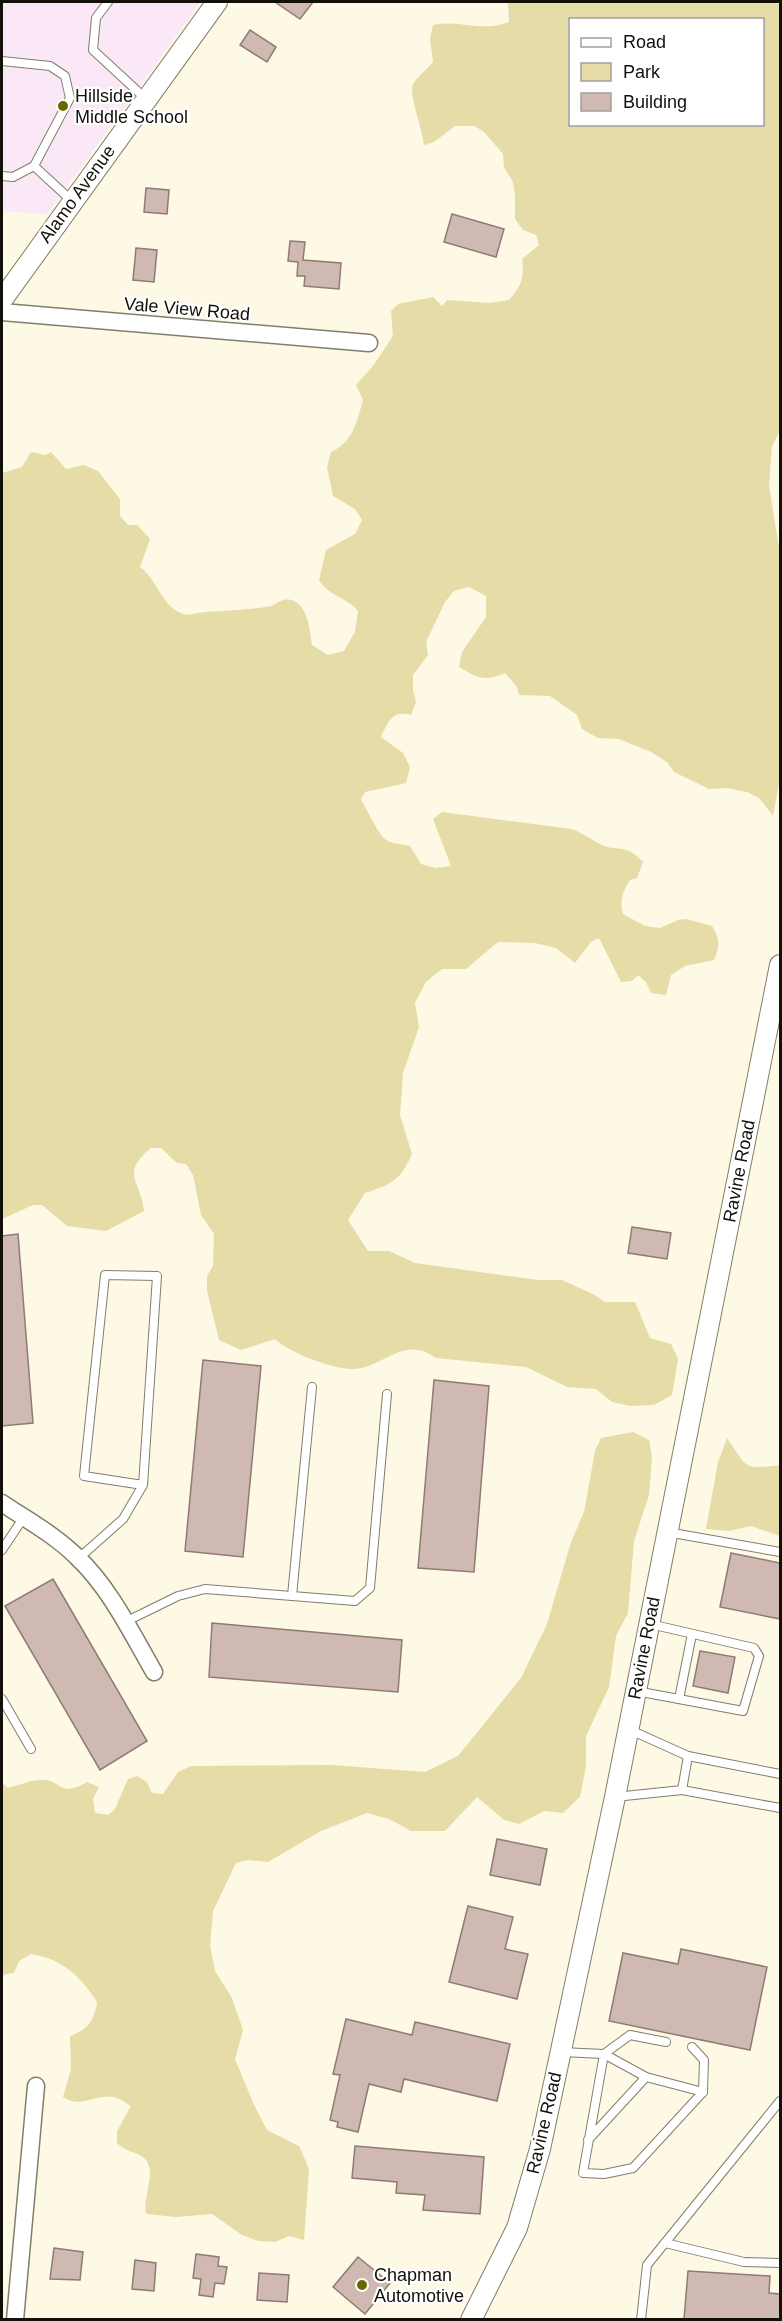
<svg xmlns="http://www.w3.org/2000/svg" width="782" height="2321" font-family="Helvetica,sans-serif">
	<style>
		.education { fill: #fbe8f7 }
		.green { fill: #e6dca7; fill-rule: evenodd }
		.building { fill: #d1b9b3; stroke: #8f7a75; stroke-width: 1.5 }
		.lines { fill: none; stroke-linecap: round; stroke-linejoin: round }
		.service-casing { stroke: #817e6b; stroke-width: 10 }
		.minor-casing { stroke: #817e6b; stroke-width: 19 }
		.tertiary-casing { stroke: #817e6b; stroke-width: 22 }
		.service { stroke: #fff; stroke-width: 8 }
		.minor { stroke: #fff; stroke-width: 16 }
		.tertiary { stroke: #fff; stroke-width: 20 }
		.poi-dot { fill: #686700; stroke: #fff; stroke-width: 2 }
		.labels { text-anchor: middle; stroke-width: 4.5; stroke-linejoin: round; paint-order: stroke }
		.poi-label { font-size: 18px; fill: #121009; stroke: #fff; text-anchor: start }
		.street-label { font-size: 18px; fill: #121009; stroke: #fff }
	</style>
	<rect width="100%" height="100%" fill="#fdf9e4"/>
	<!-- education -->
	<path class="education" d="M2 2H201L47 214 2 211Z"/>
	<!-- green -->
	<g class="green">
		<path d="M508 2H780V431L772 446 769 485 780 554V779L773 816 759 798 747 792 727 788 709 789 674 772 667 762 651 752 619 739 598 738 582 729 577 715 550 696 519 695 517 687 505 673C484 682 478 678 459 667L462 652 486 617V596L469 587 454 591 445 602 426 642 428 655 413 675V690L416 702 411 715C392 710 388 722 381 737L403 753 410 767 406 783 365 792 361 799C366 808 379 835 386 840 392 844 403 844 410 846L421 864 436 868 451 866 433 819 442 812 572 829C582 833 589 838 598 843 617 854 624 841 643 862L637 878 630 880C623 891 619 901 623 914L645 926 660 928 678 920 686 919 712 926C720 939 720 946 714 960L685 966 671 975 666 995 651 993 646 982 638 975 632 981 621 982 599 938 591 942 575 963 556 948 535 943 498 942 466 969H442L426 982 415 1003 419 1027 403 1073 400 1115 412 1154C400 1181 392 1184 365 1193L348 1220 368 1251H389L415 1263 538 1280H562L593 1294 605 1302H635L650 1338 671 1344 678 1359 672 1395 654 1405 630 1406 612 1402 596 1389 567 1387 526 1367 436 1358C403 1334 384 1368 353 1369 332 1369 290 1353 275 1339L241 1350 219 1340 207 1291V1276L213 1266 214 1234 201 1215 193 1175 186 1164 177 1163 161 1148H151C119 1174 141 1181 144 1211L106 1231 67 1226 42 1205H33L2 1219V473L22 467 31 452 45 455 51 452 66 469 84 465 98 471 120 499V516L128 525H137L150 539 140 567C158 580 160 605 183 614 189 616 199 612 206 612 227 611 250 610 271 606 275 605 279 601 283 600 307 595 310 630 312 645L328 655 344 651 355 632 358 611C347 597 328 596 319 580L326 550 355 534 362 520 355 509 333 496 327 467 331 452C352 443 357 422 363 400L356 385 373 366 393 336 391 311 398 304 433 297 442 306 447 300 489 303 509 300C521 286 525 278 522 259L539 245 536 235 523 230 515 219V195L513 182 504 167 503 154 484 132 475 126H455L434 142 424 145C423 130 408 93 413 84 418 76 427 69 433 62L430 39 433 25C462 19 480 33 509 22ZM570 20H762V124H570Z"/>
		<path d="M633 1432 649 1440 652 1456 649 1495 634 1541 628 1613 616 1636 609 1687 586 1736V1766L580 1797 563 1813 544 1811 519 1824 504 1820 477 1797 445 1831H411L389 1819 367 1813 321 1831 268 1862 248 1860 236 1863 213 1911 210 1946 215 1971 232 1998 243 2030 235 2059 254 2105 267 2130 299 2146 309 2169 304 2240 289 2236 275 2242 258 2241 242 2235 212 2214 176 2217 146 2214C142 2195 159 2170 143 2157 134 2151 126 2152 117 2143V2131L131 2106C126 2103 119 2098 114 2097 96 2094 81 2109 63 2097L71 2069 70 2036C89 2029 94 2021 97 2002 80 1975 62 1959 31 1954L19 1961 14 1973 2 1975V1783L8 1788C19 1785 31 1780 42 1780 62 1779 58 1799 87 1782L99 1787 93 1799 95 1813 108 1815 115 1809 128 1779 137 1776 147 1782 152 1793 163 1794 178 1772 191 1766 331 1765 425 1772 458 1756 521 1678 547 1624 571 1542 584 1512 595 1451 601 1438Z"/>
		<path d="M727 1438C748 1468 742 1470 780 1465V1536L751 1526 729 1531 706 1529 718 1462Z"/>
	</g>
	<!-- building -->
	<g class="building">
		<path d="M275 2H313L300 19Z"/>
		<path d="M250 30 276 47 267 62 240 45Z"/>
		<path d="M146 188 169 190 167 214 144 212Z"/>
		<path d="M452 214 504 229 496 257 444 242Z"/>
		<path d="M290 241 305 242 303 260 341 263 339 289 304 286 305 276H297L298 262 288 261Z"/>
		<path d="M136 248 157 250 154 282 133 280Z"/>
		<path d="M632 1227 671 1233 667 1259 628 1253Z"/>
		<path d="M18 1234 33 1423 2 1426V1236Z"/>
		<path d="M203 1360 261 1366 243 1557 185 1551Z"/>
		<path d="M434 1380 489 1386 474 1572 418 1568Z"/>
		<path d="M731 1553 780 1563V1619L720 1607Z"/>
		<path d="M53 1579 147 1741 100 1770 5 1606Z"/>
		<path d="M212 1623 402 1640 398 1692 209 1677Z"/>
		<path d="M700 1651 735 1657 728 1693 693 1686Z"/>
		<path d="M497 1839 547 1849 540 1885 490 1875Z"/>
		<path d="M468 1906 513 1917 505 1949 528 1954 517 1999 449 1982Z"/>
		<path d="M681 1949 767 1967 750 2050 609 2021 623 1953 678 1964Z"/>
		<path d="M346 2019 412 2035 415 2022 510 2044 497 2101 404 2079 401 2092 369 2084 358 2132 337 2127 338 2122 330 2120 340 2075 333 2074Z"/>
		<path d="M355 2146 484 2157 480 2214 423 2210 425 2195 396 2193 397 2182 352 2178Z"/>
		<path d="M54 2248 83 2252 80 2280 50 2279Z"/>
		<path d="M196 2254 219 2257 218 2266 227 2267 224 2284 215 2283 213 2297 199 2295 201 2279 193 2278Z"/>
		<path d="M358 2257 390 2283 365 2314 333 2287Z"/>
		<path d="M135 2260 156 2263 154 2291 132 2289Z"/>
		<path d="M688 2271 770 2276 769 2293 780 2294V2319H684Z"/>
		<path d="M259 2273 289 2275 287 2302 257 2300Z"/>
	</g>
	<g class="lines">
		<!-- service casing -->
		<g class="service-casing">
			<g id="service">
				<path d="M108 2 96 18 93 50 146 99"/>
				<path d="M2 61 50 66 65 76 70 98 34 166 13 177 2 176"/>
				<path d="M34 166 72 201"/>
				<path d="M667 1532 780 1552"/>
				<path d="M2 1550 24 1517"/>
				<path d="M79 1558 123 1519 143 1485 157 1276 105 1275 84 1476 143 1485"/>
				<path d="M292 1596 312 1387"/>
				<path d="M125 1622 178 1596 205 1589 355 1601 370 1588 387 1394"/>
				<path d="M636 1691 743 1711 759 1656 754 1648 650 1624"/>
				<path d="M2 1699 31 1749"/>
				<path d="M679 1699 692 1634"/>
				<path d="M688 1756 780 1774"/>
				<path d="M682 1790 780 1808"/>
				<path d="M615 1797 682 1790 688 1756 628 1729"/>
				<path d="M692 2047 704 2060 703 2092"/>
				<path d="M561 2052 604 2054 583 2173 604 2174 633 2168 703 2092 646 2077 588 2140"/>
				<path d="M646 2077 604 2054 630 2035 666 2042"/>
				<path d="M665 2243 744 2262 780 2263"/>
				<path d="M641 2320 647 2265 780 2101"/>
			</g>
		</g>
		<!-- minor casing -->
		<g class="minor-casing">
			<g id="minor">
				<path d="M2 312 369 343"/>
				<path d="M2 1503C27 1520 55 1535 77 1557 110 1588 132 1634 154 1672"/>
				<path d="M15 2320 36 2086"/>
			</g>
		</g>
		<!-- tertiary casing -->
		<g class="tertiary-casing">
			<g id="tertiary">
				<path d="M2 300 217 2"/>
				<path d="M471 2320 517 2228 540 2149 615 1797 780 965"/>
			</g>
		</g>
		<!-- service -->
		<use href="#service" class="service"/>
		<!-- minor -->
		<use href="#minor" class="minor"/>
		<!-- tertiary -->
		<use href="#tertiary" class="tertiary"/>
	</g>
	<!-- markers -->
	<g class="poi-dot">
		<circle cx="63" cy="106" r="6"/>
		<circle cx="362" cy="2285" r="6"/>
	</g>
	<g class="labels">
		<!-- poi labels -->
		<g class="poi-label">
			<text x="75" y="102">Hillside<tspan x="75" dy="21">Middle School</tspan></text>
			<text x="374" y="2281">Chapman<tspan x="374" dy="21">Automotive</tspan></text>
		</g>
		<!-- street labels -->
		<g class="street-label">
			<text transform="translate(77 194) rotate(-54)" y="6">Alamo Avenue</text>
			<text transform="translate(187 309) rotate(5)" y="6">Vale View Road</text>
			<text transform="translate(739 1171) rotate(-79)" y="6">Ravine Road</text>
			<text transform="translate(644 1648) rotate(-79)" y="6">Ravine Road</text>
			<text transform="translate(544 2123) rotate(-77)" y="6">Ravine Road</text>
		</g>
	</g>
	<!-- border -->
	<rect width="782" height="2321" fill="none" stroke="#121009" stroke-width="6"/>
	<!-- legend -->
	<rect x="569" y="18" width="195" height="108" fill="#ffffff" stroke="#a09f9d" stroke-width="1.5"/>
	<rect x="581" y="38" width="30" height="9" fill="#ffffff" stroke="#a09f9d" stroke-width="1.5"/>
	<text x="623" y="48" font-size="18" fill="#121009">Road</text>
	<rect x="581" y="63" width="30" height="18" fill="#e6dca7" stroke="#a09f9d" stroke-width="1.5"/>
	<text x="623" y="78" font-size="18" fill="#121009">Park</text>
	<rect x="581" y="93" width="30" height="18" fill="#d1b9b3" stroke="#a09f9d" stroke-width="1.5"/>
	<text x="623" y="108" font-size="18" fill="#121009">Building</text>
</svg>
